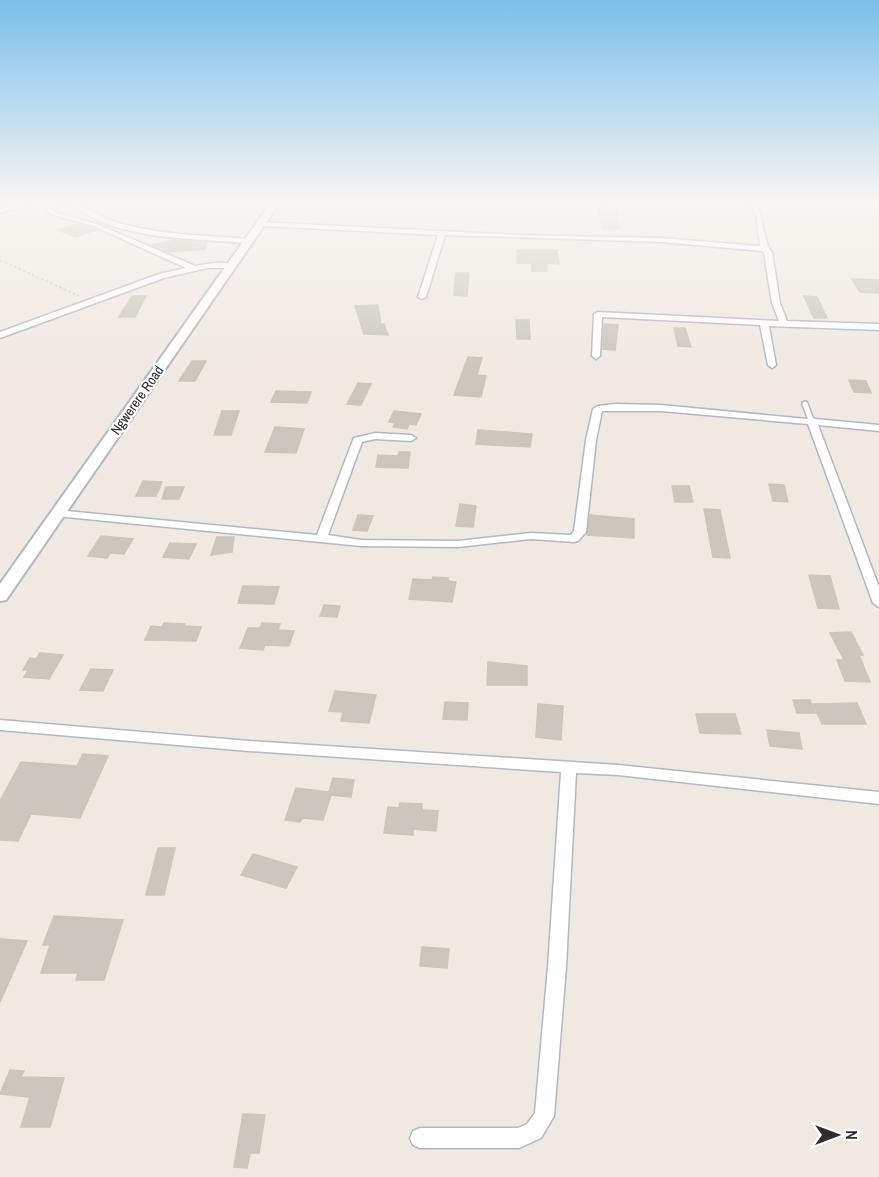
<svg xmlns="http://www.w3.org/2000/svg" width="879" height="1177" font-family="'Archivo Narrow',sans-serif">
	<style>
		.building { fill: #cbc7bf; stroke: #cbc5ba; stroke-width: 1.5 }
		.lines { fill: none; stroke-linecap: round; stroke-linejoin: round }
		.lane-casing { stroke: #b4b7c1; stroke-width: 8 }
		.street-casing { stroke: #b4b7c1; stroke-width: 3 }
		.secondary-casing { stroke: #b4b7c1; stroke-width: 4 }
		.path { stroke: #c9c9c9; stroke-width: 1.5; stroke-dasharray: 3 2; stroke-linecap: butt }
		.lane { stroke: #fff; stroke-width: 5 }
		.street { fill: #fff; fill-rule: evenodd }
		.secondary { fill: #fff; fill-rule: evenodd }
		.labels { text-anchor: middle; stroke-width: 4.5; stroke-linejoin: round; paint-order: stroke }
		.far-street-label { font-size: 14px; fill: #2e2e2e; stroke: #fff }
	</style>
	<rect width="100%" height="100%" fill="#efe9e1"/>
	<!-- building -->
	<g class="building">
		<path d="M598 208 618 209 619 229 602 228Z"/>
		<path d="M78 224 96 230 75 237 58 230Z"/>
		<path d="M176 240 206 243V249L168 252 152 245Z"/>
		<path d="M517 250H557L559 264 547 263V271H532V263H517Z"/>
		<path d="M456 273H469L467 296 454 295Z"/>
		<path d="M852 279 879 280V293L860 292Z"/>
		<path d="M132 296H146L135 317H119Z"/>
		<path d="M804 296 817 297 827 318H814Z"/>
		<path d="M378 305 381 324H384L388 335 364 334 355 306Z"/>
		<path d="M516 320H529L530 339H517Z"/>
		<path d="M604 324 618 325 615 350 603 349Z"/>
		<path d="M674 328H685L691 347 678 346Z"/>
		<path d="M468 357 482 358 477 375 486 376 481 397 454 395Z"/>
		<path d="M192 361H206L195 381H179Z"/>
		<path d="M849 380 866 381 871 393 854 392Z"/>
		<path d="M358 383 371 384 361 405 347 404Z"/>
		<path d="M276 391 311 392 307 403 271 402Z"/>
		<path d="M222 411H239L231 435H214Z"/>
		<path d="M394 411 421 414 416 425 409 424 407 429 393 427 395 423 389 422Z"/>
		<path d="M275 427 304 429 296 453 265 452Z"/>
		<path d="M478 430 532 434 530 447 476 444Z"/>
		<path d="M399 452H410L408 468 376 467 378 455 398 456Z"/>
		<path d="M143 481 162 482 156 496H136Z"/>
		<path d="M769 484 784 485 788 502 773 501Z"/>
		<path d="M672 486H689L693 502H675Z"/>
		<path d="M166 487H184L179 499H162Z"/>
		<path d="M460 504 476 506 473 527 456 526Z"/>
		<path d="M704 509 720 510 730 558 713 557Z"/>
		<path d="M358 515 373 516 367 531 353 530Z"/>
		<path d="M590 515 634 519V538L587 535Z"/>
		<path d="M101 536 133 539 124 554 110 553 107 558 88 556Z"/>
		<path d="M217 537H234L232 552 211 555Z"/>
		<path d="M170 543 196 544 189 559 163 557Z"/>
		<path d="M809 575 830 576 839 609 818 608Z"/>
		<path d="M433 577 448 578V581L456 582 452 602 409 599 413 579 432 580Z"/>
		<path d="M243 586 279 587 274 604 238 603Z"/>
		<path d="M324 605 340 606 337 617 320 616Z"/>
		<path d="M164 623 185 624 184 626 201 627 196 641 145 640 151 626 162 627Z"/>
		<path d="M262 623 280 624 278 630 294 631 289 646 265 645 263 650 240 648 248 628H260Z"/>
		<path d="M851 632 863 655H859L870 682 845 681 837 660H844L830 633Z"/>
		<path d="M40 653 63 655 49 679 24 677 28 670H23L30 658 36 659Z"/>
		<path d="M488 662 527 666V685H487Z"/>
		<path d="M91 669 113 670 103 691 80 690Z"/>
		<path d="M335 691 376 695 369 723 341 721 343 712 329 711Z"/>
		<path d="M793 700H810L815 713H797Z"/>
		<path d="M445 702 468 703 467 720 443 719Z"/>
		<path d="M857 703 866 724H822L813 704Z"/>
		<path d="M538 704 563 706 561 740 536 737Z"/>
		<path d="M696 714H735L741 734 700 733Z"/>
		<path d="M767 730 799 733 802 749 770 746Z"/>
		<path d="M83 754 108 756 80 818 31 814 18 841 0 840V801L21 762 77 766Z"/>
		<path d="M333 778 354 780 351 797 331 795 323 820 302 818 300 822 285 820 296 788 329 792Z"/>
		<path d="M400 803 422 804V810L438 811 436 831 413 829V835L384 833 388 807 399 808Z"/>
		<path d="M158 848H175L164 895H146Z"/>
		<path d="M253 854 297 867 286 888 241 875Z"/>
		<path d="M54 916 123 920 104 980H76L78 973H41L50 945H43Z"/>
		<path d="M0 939 27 941 0 1002Z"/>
		<path d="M422 947 449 949 447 968 420 966Z"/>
		<path d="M10 1070 24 1071 21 1077 64 1078 50 1127H21L30 1097 0 1094Z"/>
		<path d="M243 1114 265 1115 259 1153H250L247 1168 234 1167Z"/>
	</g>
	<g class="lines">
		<!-- lane casing -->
		<g class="lane-casing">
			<path id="lane" d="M805 404 811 420"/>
		</g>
		<!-- street casing -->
		<g class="street-casing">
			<g id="street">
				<path d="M22 204H31L0 213V209Z"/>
				<path d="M53 204H60L54 212 97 224 195 266C207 264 225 260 236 266L232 268H207L164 278 0 338V332L159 274 186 268 93 226 50 214 47 210Z"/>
				<path d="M70 204C86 203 97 216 112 221 156 235 203 235 248 239L252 241 248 243C199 239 148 240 102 222 91 218 79 210 70 204Z"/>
				<path d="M751 204H757C763 217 764 245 772 252L780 303 787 321 879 324V330L769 326 776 365 772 368 768 365 760 325 602 317 600 356 596 359 592 356 594 314 598 312 779 321 772 303 764 253 762 251 661 242 445 235 426 297 422 299 418 297 438 235 262 226 259 224 262 222 521 235 661 238 760 246 756 215Z"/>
				<path d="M615 404 661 405 807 419 811 417 815 419 879 425V431L818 425 879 587V607L873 603 808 424 661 411H602L596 440 586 532 578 541 574 542 531 539 458 547 361 546 56 516 51 513 56 510 317 535 353 440 354 438 375 433 411 435 416 438 411 441 375 439 362 442 328 535 361 540 458 541 531 533 571 535 574 531 586 440 593 409 598 406Z"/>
				<path d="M0 720 249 741 618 765 879 792V804L618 775 576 773 566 967 554 1116 541 1138 519 1148H420L413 1145 410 1138 413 1131 420 1128H518L527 1124 535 1113 548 967 561 772 249 751 0 730Z"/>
			</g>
		</g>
		<!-- secondary casing -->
		<g class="secondary-casing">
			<path id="secondary" d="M270 204H279L6 600 0 601V584Z"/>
		</g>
		<!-- path -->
		<path class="path" d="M0 260 79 296"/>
		<!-- lane -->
		<use href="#lane" class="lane"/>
		<!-- street -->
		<use href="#street" class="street"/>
		<!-- secondary -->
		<use href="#secondary" class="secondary"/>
	</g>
	<!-- sky -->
	<linearGradient id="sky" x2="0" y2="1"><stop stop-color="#7abfeb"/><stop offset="0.55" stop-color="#f8f5f2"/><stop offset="1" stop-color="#f8f5f2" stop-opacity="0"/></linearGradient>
	<rect width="879" height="368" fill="url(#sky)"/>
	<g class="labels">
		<!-- far-street labels -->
		<g class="far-street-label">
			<text transform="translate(137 400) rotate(-55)" y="5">Ngwerere Road</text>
		</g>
	</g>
	<!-- north arrow -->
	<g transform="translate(837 1135) rotate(90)" stroke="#ffffff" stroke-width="4.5" paint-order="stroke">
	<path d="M0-4.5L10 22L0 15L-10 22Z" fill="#2e2e2e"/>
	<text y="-9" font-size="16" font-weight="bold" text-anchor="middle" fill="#2e2e2e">N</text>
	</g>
</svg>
